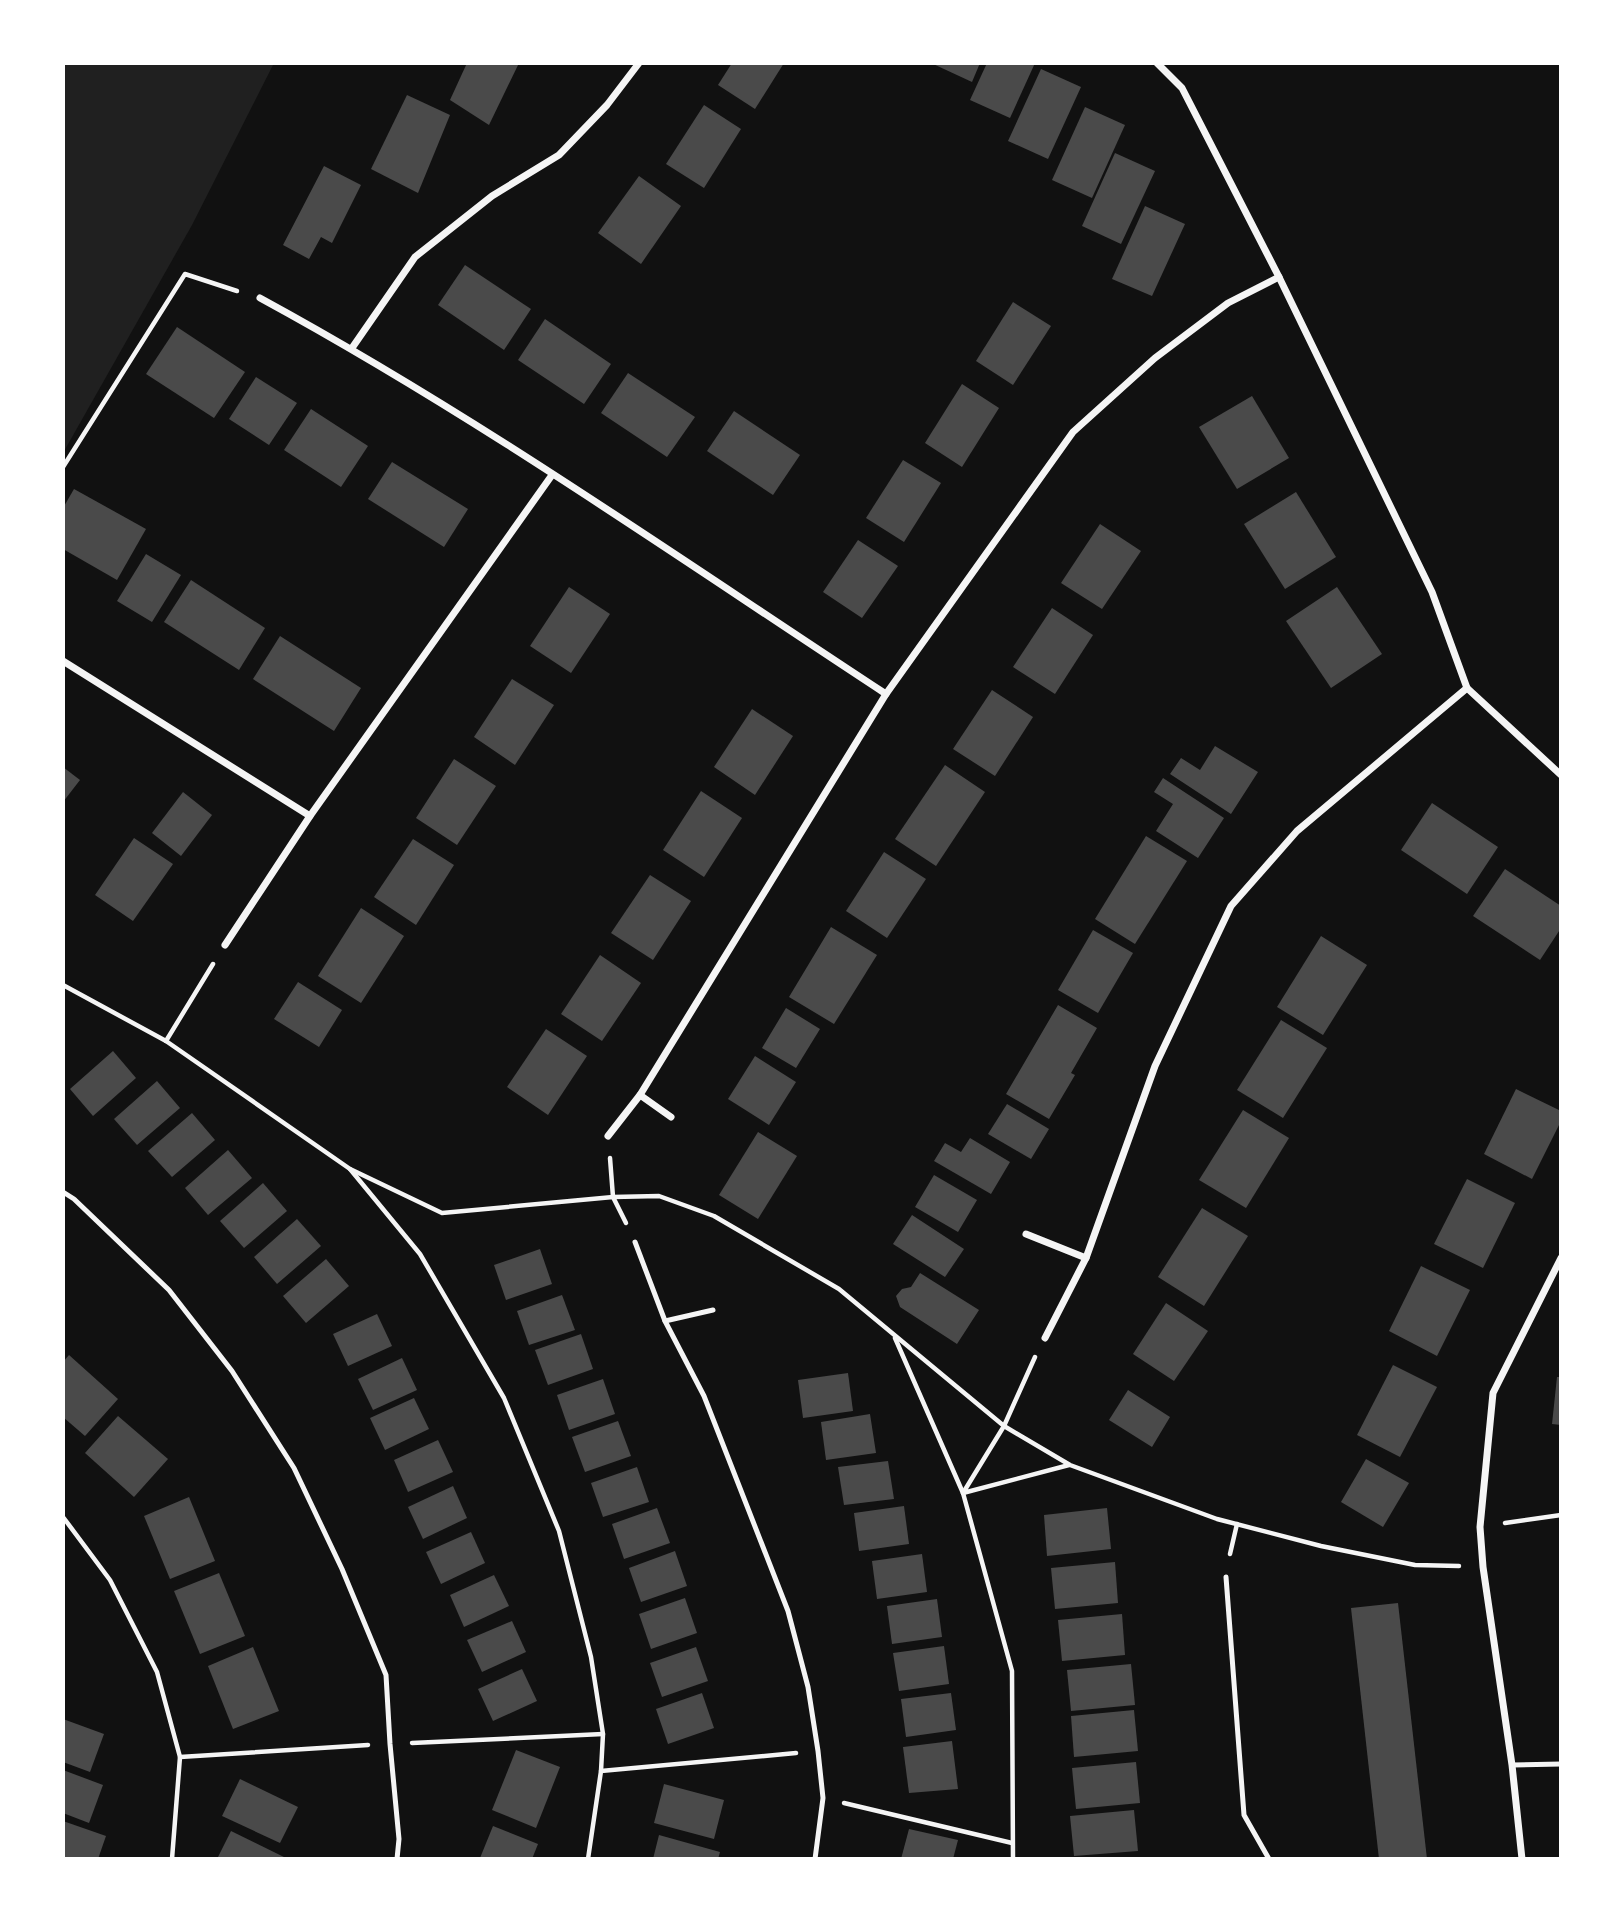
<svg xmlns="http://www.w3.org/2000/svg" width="1624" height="1922" font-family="'PT Sans Narrow',sans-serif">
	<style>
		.green { fill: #202020 }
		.building { fill: #4a4a4a }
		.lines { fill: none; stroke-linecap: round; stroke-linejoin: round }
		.path { stroke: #f5f5f5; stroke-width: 4.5 }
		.service { stroke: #f5f5f5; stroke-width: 5 }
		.minor { stroke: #f5f5f5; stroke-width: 7 }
	</style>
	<rect width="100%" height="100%" fill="#111"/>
	<!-- green -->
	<path class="green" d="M63 63H274L192 225 63 453Z"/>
	<!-- building -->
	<g class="building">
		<path d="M467 63H519L489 125 450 100Z"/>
		<path d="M732 63H784L755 109 718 85Z"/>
		<path d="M931 63H980L972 82Z"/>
		<path d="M987 63H1035L1010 118 970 100Z"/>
		<path d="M1041 69 1081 87 1048 159 1008 141Z"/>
		<path d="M407 95 450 115 418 193 371 169Z"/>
		<path d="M704 105 741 129 704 188 666 164Z"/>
		<path d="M1085 107 1125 125 1092 198 1052 180Z"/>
		<path d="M1115 153 1155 171 1121 244 1082 226Z"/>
		<path d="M324 166 361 185 332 243 321 237 309 259 283 245Z"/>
		<path d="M639 176 681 206 641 264 598 233Z"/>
		<path d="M1145 206 1185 224 1152 296 1112 279Z"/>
		<path d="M465 265 531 309 504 350 438 305Z"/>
		<path d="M1013 302 1051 326 1013 385 976 361Z"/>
		<path d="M545 319 611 364 584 404 518 360Z"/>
		<path d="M177 327 245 372 214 418 146 374Z"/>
		<path d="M628 373 695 417 667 457 601 413Z"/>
		<path d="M256 377 297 403 269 445 229 419Z"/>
		<path d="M962 384 999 408 962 467 925 443Z"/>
		<path d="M1252 396 1289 458 1237 489 1199 427Z"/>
		<path d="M311 409 368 446 341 487 284 450Z"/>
		<path d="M734 411 800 455 773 495 707 451Z"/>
		<path d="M903 460 941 483 904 542 866 518Z"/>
		<path d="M392 462 468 509 444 547 368 499Z"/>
		<path d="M74 489 146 529 117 580 63 549V508Z"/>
		<path d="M1296 492 1336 557 1285 589 1244 524Z"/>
		<path d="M1100 524 1141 551 1102 609 1061 583Z"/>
		<path d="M858 540 898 566 862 618 823 592Z"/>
		<path d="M146 554 181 575 152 622 117 601Z"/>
		<path d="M191 580 265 628 239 670 164 622Z"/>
		<path d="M569 587 610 614 571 673 530 646Z"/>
		<path d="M1337 587 1382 654 1331 688 1286 621Z"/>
		<path d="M1052 608 1093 635 1055 694 1013 667Z"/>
		<path d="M280 636 361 688 334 731 253 679Z"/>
		<path d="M512 679 554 705 515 765 474 737Z"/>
		<path d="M992 690 1033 717 995 776 953 749Z"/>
		<path d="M752 709 793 736 755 795 714 767Z"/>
		<path d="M1215 746 1258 772 1231 814 1170 774 1181 758 1200 770Z"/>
		<path d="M454 759 496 786 457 845 416 818Z"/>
		<path d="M945 765 985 792 936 866 895 839Z"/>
		<path d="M63 767 80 780 63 802Z"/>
		<path d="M1163 778 1224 818 1198 858 1156 831 1173 804 1154 792Z"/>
		<path d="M701 791 742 818 704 877 663 850Z"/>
		<path d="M183 792 212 815 181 856 152 833Z"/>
		<path d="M1432 803 1498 847 1467 894 1401 850Z"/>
		<path d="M1146 836 1187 861 1135 944 1095 919Z"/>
		<path d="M134 838 173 864 133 921 95 895Z"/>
		<path d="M413 839 454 865 416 925 374 897Z"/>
		<path d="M884 852 926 879 887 938 846 911Z"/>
		<path d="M1505 869 1561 906V928L1540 960 1473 916Z"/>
		<path d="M650 875 691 901 653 960 611 933Z"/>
		<path d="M361 908 404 936 361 1003 318 976Z"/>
		<path d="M831 927 877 955 834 1024 789 997Z"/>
		<path d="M1093 930 1133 953 1098 1013 1058 990Z"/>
		<path d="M1321 936 1367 965 1323 1035 1277 1007Z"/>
		<path d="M600 955 641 983 602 1041 561 1014Z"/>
		<path d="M298 982 342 1010 319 1047 274 1019Z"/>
		<path d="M1058 1005 1097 1028 1071 1073 1075 1075 1049 1119 1006 1094Z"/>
		<path d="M786 1008 820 1029 796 1068 762 1048Z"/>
		<path d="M1281 1020 1327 1048 1283 1118 1237 1090Z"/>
		<path d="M546 1029 587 1056 548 1115 507 1087Z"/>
		<path d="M113 1051 136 1078 93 1116 70 1089Z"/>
		<path d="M755 1056 796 1082 769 1125 728 1099Z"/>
		<path d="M157 1081 180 1108 137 1145 114 1119Z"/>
		<path d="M1516 1089 1561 1111V1121L1532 1179 1484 1154Z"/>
		<path d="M1007 1104 1049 1129 1031 1159 988 1134Z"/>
		<path d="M1243 1110 1289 1138 1246 1208 1199 1180Z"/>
		<path d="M192 1113 215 1140 172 1177 148 1151Z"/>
		<path d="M758 1132 797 1156 758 1219 719 1195Z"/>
		<path d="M970 1138 1010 1162 991 1194 934 1161 945 1143 961 1152Z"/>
		<path d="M228 1150 252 1178 208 1215 185 1188Z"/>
		<path d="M934 1175 977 1200 958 1232 915 1207Z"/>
		<path d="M1467 1179 1515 1203 1483 1268 1434 1244Z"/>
		<path d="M263 1183 287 1211 244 1248 220 1221Z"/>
		<path d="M1202 1208 1248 1236 1204 1306 1158 1277Z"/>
		<path d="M912 1215 964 1249 945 1277 893 1244Z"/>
		<path d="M297 1219 321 1246 277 1284 254 1257Z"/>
		<path d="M540 1249 552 1284 506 1300 494 1265Z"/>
		<path d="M326 1259 349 1286 306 1323 283 1296Z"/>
		<path d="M1421 1266 1470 1290 1437 1356 1389 1331Z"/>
		<path d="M920 1273 979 1310 957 1344 900 1307 896 1296 902 1289 911 1287Z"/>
		<path d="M562 1295 575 1330 529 1345 517 1311Z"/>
		<path d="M1166 1303 1208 1331 1174 1381 1133 1354Z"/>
		<path d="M377 1314 392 1346 348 1366 333 1334Z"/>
		<path d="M581 1334 593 1369 548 1385 535 1350Z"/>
		<path d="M69 1355 118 1399 85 1436 63 1417V1362Z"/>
		<path d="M402 1358 417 1390 373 1410 358 1379Z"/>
		<path d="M1393 1365 1437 1387 1400 1457 1357 1435Z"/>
		<path d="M848 1373 853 1411 803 1418 798 1380Z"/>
		<path d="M1557 1377H1561V1425L1552 1424Z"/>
		<path d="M603 1379 615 1414 569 1430 557 1395Z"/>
		<path d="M1128 1390 1170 1417 1152 1447 1109 1420Z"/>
		<path d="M414 1398 429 1429 385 1450 370 1418Z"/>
		<path d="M870 1414 876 1453 826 1460 821 1422Z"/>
		<path d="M118 1416 168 1459 134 1497 85 1453Z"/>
		<path d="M618 1421 631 1456 585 1472 572 1437Z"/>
		<path d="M438 1440 453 1472 408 1492 394 1460Z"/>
		<path d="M1366 1459 1409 1483 1383 1527 1341 1502Z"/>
		<path d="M888 1461 894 1499 844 1505 838 1467Z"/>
		<path d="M637 1467 649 1502 603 1517 591 1483Z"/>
		<path d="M453 1486 467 1518 423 1539 408 1507Z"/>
		<path d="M189 1497 215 1561 170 1579 144 1516Z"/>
		<path d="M904 1506 909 1544 859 1551 854 1513Z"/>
		<path d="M657 1508 670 1543 624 1559 612 1524Z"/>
		<path d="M1107 1508 1111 1549 1047 1556 1044 1515Z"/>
		<path d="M471 1532 485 1563 441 1584 426 1552Z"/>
		<path d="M675 1551 687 1586 641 1602 629 1568Z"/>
		<path d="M922 1554 927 1592 877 1599 872 1561Z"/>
		<path d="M1115 1562 1118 1603 1055 1609 1051 1568Z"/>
		<path d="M219 1573 245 1636 200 1654 174 1591Z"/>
		<path d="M494 1575 509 1606 464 1627 450 1595Z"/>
		<path d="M685 1598 697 1633 651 1649 639 1614Z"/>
		<path d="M937 1599 942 1637 892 1644 887 1606Z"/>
		<path d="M1398 1603 1427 1859H1379L1351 1608Z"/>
		<path d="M1122 1614 1125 1655 1062 1661 1058 1620Z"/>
		<path d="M512 1621 526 1652 482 1672 467 1640Z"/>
		<path d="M944 1646 949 1684 899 1691 893 1653Z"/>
		<path d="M253 1647 279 1711 233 1729 208 1666Z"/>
		<path d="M696 1647 708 1681 662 1697 650 1663Z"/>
		<path d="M1131 1664 1135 1705 1071 1711 1067 1670Z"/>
		<path d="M522 1669 537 1701 493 1721 478 1689Z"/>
		<path d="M702 1693 714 1728 668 1744 656 1709Z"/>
		<path d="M951 1693 956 1730 906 1737 901 1699Z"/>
		<path d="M1134 1710 1138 1751 1074 1757 1071 1716Z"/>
		<path d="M63 1719 104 1734 90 1772 63 1762Z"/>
		<path d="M952 1741 958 1789 909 1793 903 1747Z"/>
		<path d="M516 1750 560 1767 536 1828 492 1810Z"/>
		<path d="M1136 1762 1140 1803 1076 1809 1072 1768Z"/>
		<path d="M63 1770 103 1785 89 1823 63 1813Z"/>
		<path d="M240 1779 298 1807 280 1843 222 1816Z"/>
		<path d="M664 1784 724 1800 714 1839 654 1823Z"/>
		<path d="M1134 1810 1138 1851 1074 1856 1070 1816Z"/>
		<path d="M63 1821 106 1836 98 1859H63Z"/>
		<path d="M493 1826 538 1844 532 1859 480 1858Z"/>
		<path d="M909 1829 958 1840 953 1859H901Z"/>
		<path d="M231 1831 288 1859H217Z"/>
		<path d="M659 1835 720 1852 718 1859H653Z"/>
	</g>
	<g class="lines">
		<!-- path -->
		<g class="path">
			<path d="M63 467 185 274 237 291"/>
			<path d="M63 985 166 1041 350 1169 420 1254 504 1398 559 1531 591 1657 603 1734 601 1771 588 1859"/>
			<path d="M166 1041 213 964"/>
			<path d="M610 1158 613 1197 626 1223"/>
			<path d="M350 1169 442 1213 613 1197 659 1196 714 1216 839 1289 1004 1426 1070 1465 1217 1519 1321 1546 1415 1565 1459 1566"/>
			<path d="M895 1338 963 1493 1012 1671 1013 1859"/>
			<path d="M1035 1357 1004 1426 963 1493 1069 1465"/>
			<path d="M63 1517 110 1580 157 1672 180 1757 172 1859"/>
			<path d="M1505 1523 1561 1515"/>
			<path d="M1230 1554 1237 1524"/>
			<path d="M412 1743 603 1734"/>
			<path d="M180 1757 368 1745"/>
			<path d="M601 1771 796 1753"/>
			<path d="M844 1803 1012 1843"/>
		</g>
		<!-- service -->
		<g class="service">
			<path d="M63 1192 74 1199 169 1290 232 1371 294 1468 342 1569 386 1675 390 1744 399 1839 397 1859"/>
			<path d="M635 1242 665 1321 704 1396 788 1611 808 1687 818 1751 823 1798 815 1859"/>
			<path d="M665 1321 713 1310"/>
			<path d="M1226 1577 1244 1815 1269 1859"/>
			<path d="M1512 1765 1561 1764"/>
		</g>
		<!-- minor -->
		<g class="minor">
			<path d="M1157 63 1182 88 1279 277 1432 592 1467 688 1561 775"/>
			<path d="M260 298C477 416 680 559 886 694"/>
			<path d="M352 348 415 257 492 196 559 155 607 105 639 63"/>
			<path d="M63 661 310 816"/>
			<path d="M225 945 310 816 552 475"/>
			<path d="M640 1095 671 1117"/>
			<path d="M608 1136 640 1095 886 694 1073 432 1155 358 1228 303 1279 277"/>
			<path d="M1026 1234 1086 1258"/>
			<path d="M1045 1338 1086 1258 1155 1066 1231 906 1297 831 1467 688"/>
			<path d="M1522 1859 1512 1765 1483 1567 1480 1527 1493 1393 1561 1258"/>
		</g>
	</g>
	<!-- border -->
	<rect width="1624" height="1922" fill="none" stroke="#ffffff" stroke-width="130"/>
</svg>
